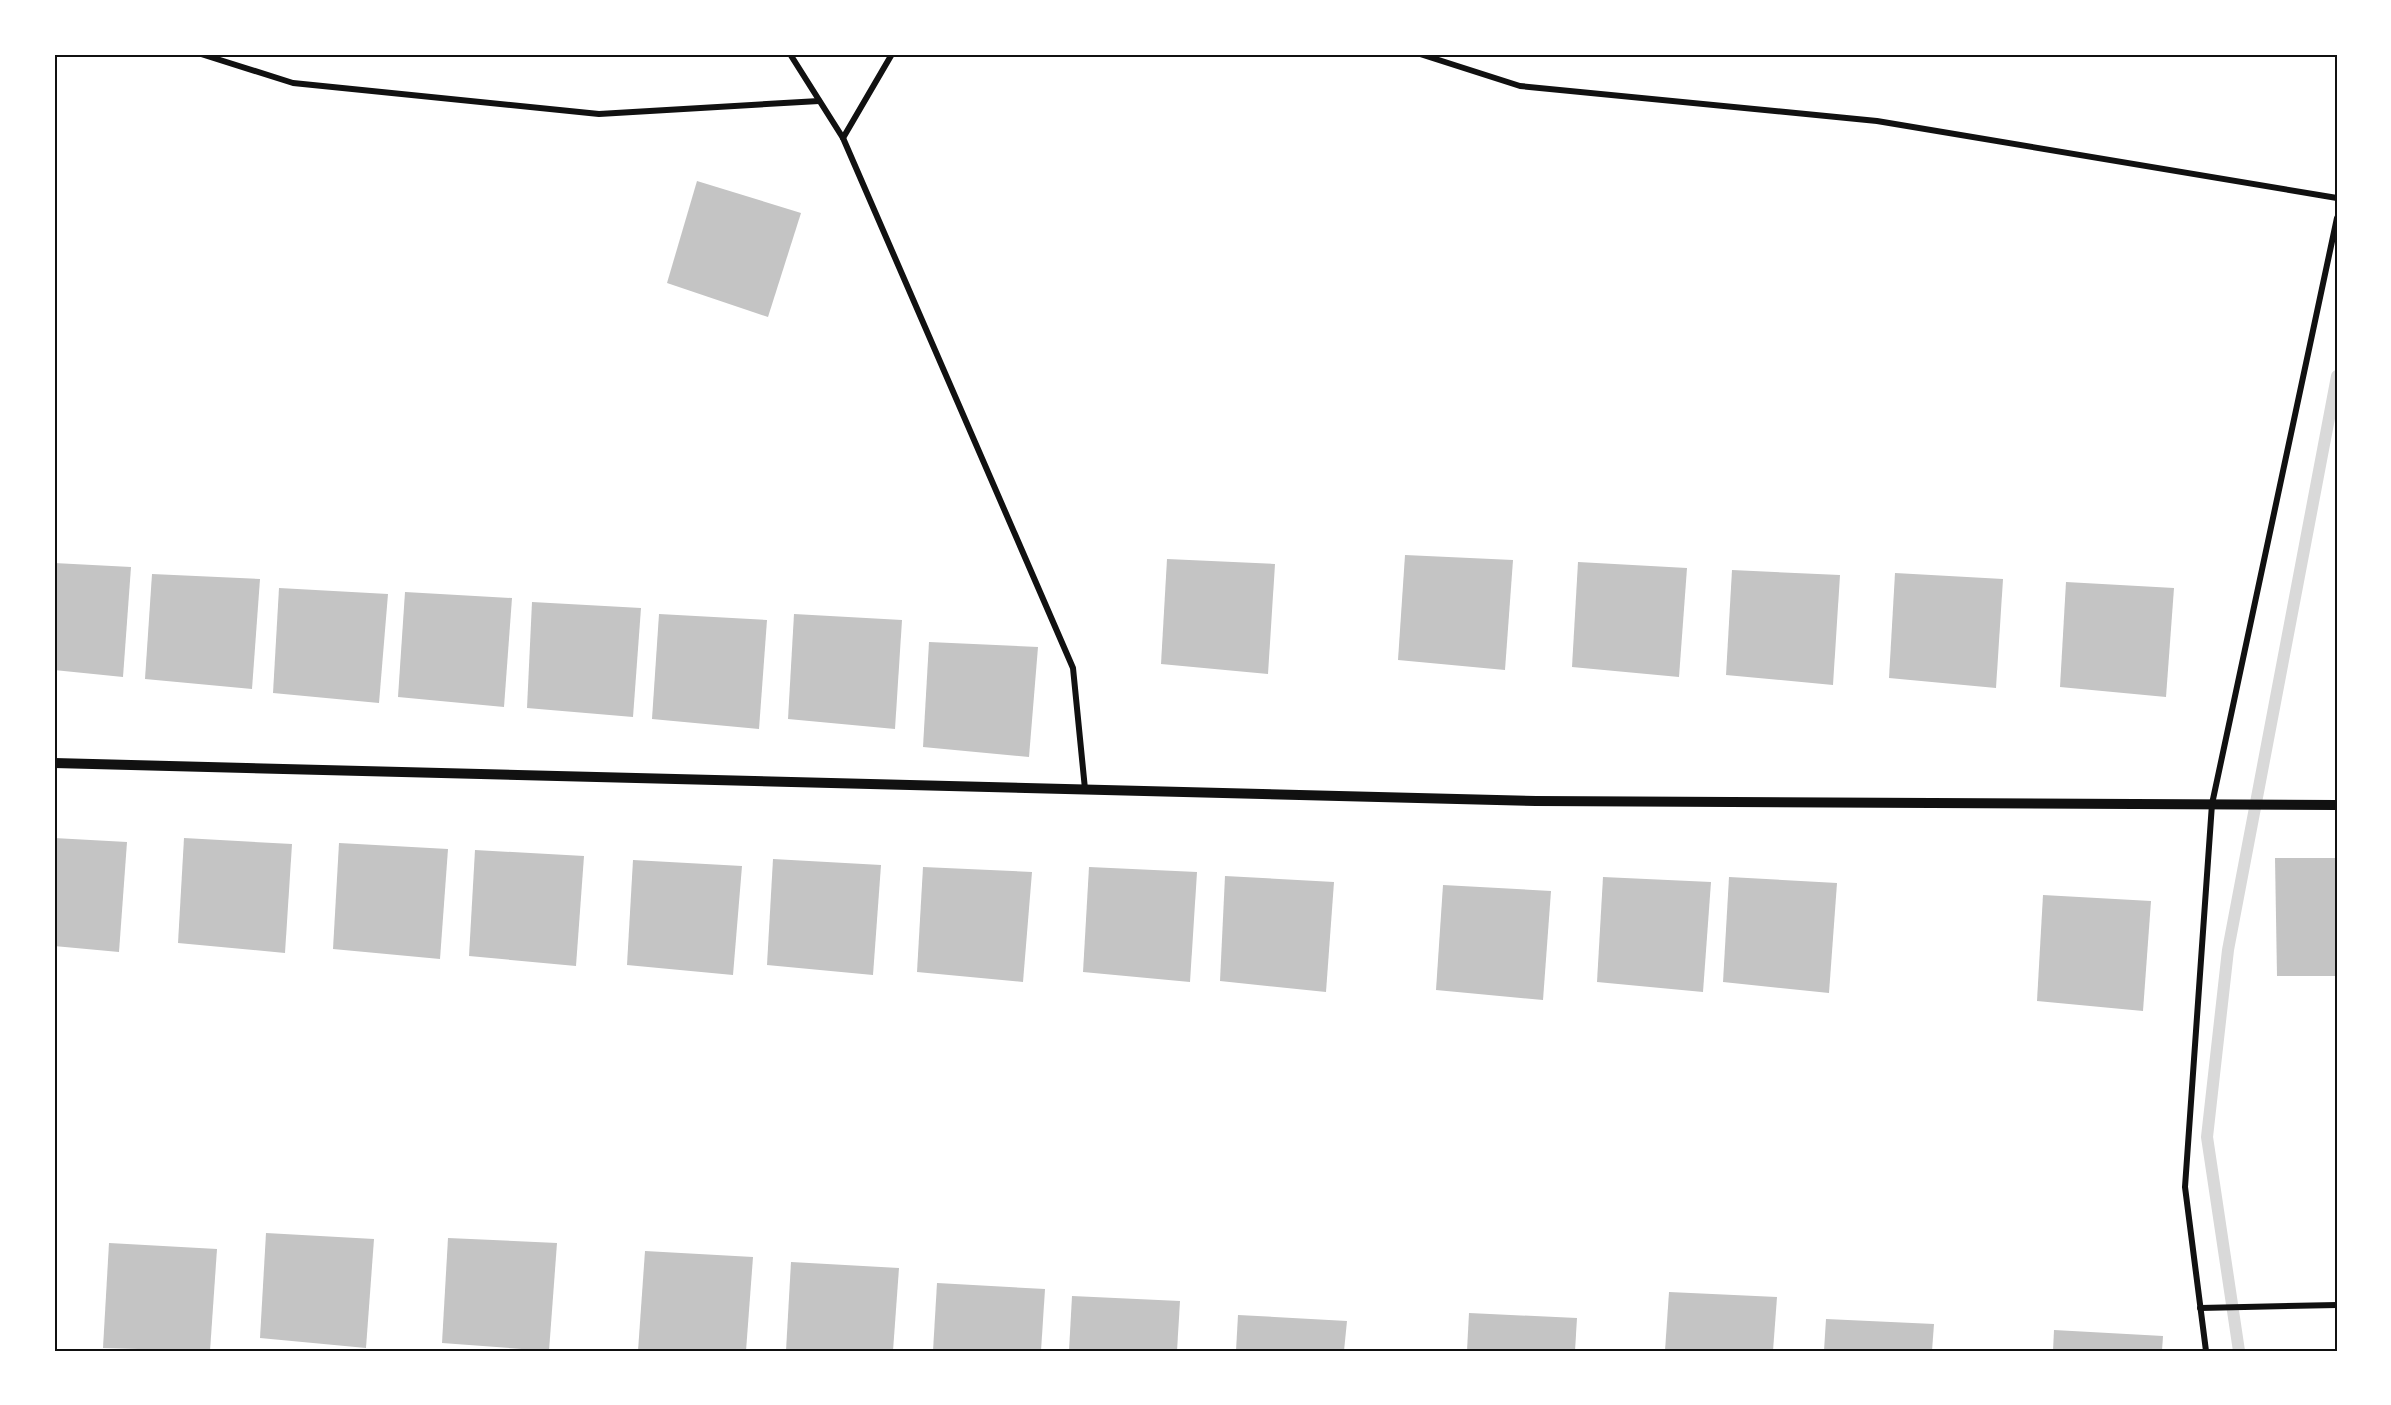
<svg xmlns="http://www.w3.org/2000/svg" width="2391" height="1405" font-family="Georgia,serif">
	<style>
		.lines { fill: none; stroke-linecap: round; stroke-linejoin: round }
		.stream { stroke: #d9d9d9; stroke-width: 12 }
		.building { fill: #c4c4c4 }
		.minor { stroke: #111; stroke-width: 6 }
		.tertiary { stroke: #111; stroke-width: 10 }
		.neatline { fill: none; stroke: #111; stroke-width: 2 }
	</style>
	<rect width="100%" height="100%" fill="#fff"/>
	<g class="lines">
		<!-- stream -->
		<path class="stream" d="M2239 1351 2207 1137 2228 950 2337 376"/>
	</g>
	<!-- building -->
	<g class="building">
		<path d="M697 181 801 213 768 317 667 283Z"/>
		<path d="M1405 555 1513 560 1505 670 1398 660Z"/>
		<path d="M1167 559 1275 564 1268 674 1161 664Z"/>
		<path d="M1578 562 1687 568 1679 677 1572 667Z"/>
		<path d="M54 563 131 567 123 677 54 670Z"/>
		<path d="M1732 570 1840 575 1833 685 1726 675Z"/>
		<path d="M1895 573 2003 579 1996 688 1889 678Z"/>
		<path d="M152 574 260 579 252 689 145 679Z"/>
		<path d="M2066 582 2174 588 2166 697 2060 687Z"/>
		<path d="M279 588 388 594 379 703 273 693Z"/>
		<path d="M405 592 512 598 504 707 398 697Z"/>
		<path d="M532 602 641 608 633 717 527 708Z"/>
		<path d="M659 614 767 620 759 729 652 719Z"/>
		<path d="M794 614 902 620 895 729 788 719Z"/>
		<path d="M929 642 1038 647 1029 757 923 747Z"/>
		<path d="M54 838 127 842 119 952 54 946Z"/>
		<path d="M184 838 292 844 285 953 178 943Z"/>
		<path d="M339 843 448 849 440 959 333 949Z"/>
		<path d="M475 850 584 856 576 966 469 956Z"/>
		<path d="M2275 858H2337V976H2277Z"/>
		<path d="M773 859 881 865 873 975 767 965Z"/>
		<path d="M633 860 742 866 733 975 627 965Z"/>
		<path d="M923 867 1032 872 1023 982 917 972Z"/>
		<path d="M1089 867 1197 872 1190 982 1083 972Z"/>
		<path d="M1225 876 1334 882 1326 992 1220 981Z"/>
		<path d="M1603 877 1711 882 1703 992 1597 982Z"/>
		<path d="M1729 877 1837 883 1829 993 1723 982Z"/>
		<path d="M1443 885 1551 891 1543 1000 1436 990Z"/>
		<path d="M2043 895 2151 901 2143 1011 2037 1001Z"/>
		<path d="M266 1233 374 1239 366 1348 260 1338Z"/>
		<path d="M448 1238 557 1243 549 1351 442 1343Z"/>
		<path d="M109 1243 217 1249 210 1351 103 1348Z"/>
		<path d="M645 1251 753 1257 746 1351H638Z"/>
		<path d="M791 1262 899 1268 893 1351H786Z"/>
		<path d="M937 1283 1045 1289 1041 1351H933Z"/>
		<path d="M1669 1292 1777 1297 1773 1351H1665Z"/>
		<path d="M1072 1296 1180 1301 1177 1351H1069Z"/>
		<path d="M1469 1313 1577 1318 1575 1351H1467Z"/>
		<path d="M1238 1315 1347 1321 1344 1351H1236Z"/>
		<path d="M1826 1319 1934 1324 1932 1351H1824Z"/>
		<path d="M2054 1330 2163 1336 2162 1351H2053Z"/>
	</g>
	<g class="lines">
		<!-- minor -->
		<g class="minor">
			<path d="M201 54 293 83 599 114 819 101"/>
			<path d="M790 54 843 138 1073 668 1085 789"/>
			<path d="M1420 54 1520 86 1877 121 2337 198"/>
			<path d="M843 138 892 54"/>
			<path d="M2200 1308 2337 1305"/>
			<path d="M2206 1351 2185 1187 2212 804 2337 218"/>
		</g>
		<!-- tertiary -->
		<path class="tertiary" d="M54 763 1536 801 2337 805"/>
	</g>
	<!-- border -->
	<rect width="2391" height="1405" fill="none" stroke="#ffffff" stroke-width="111"/>
	<rect x="56" y="56" width="2280" height="1294" class="neatline"/>
</svg>
